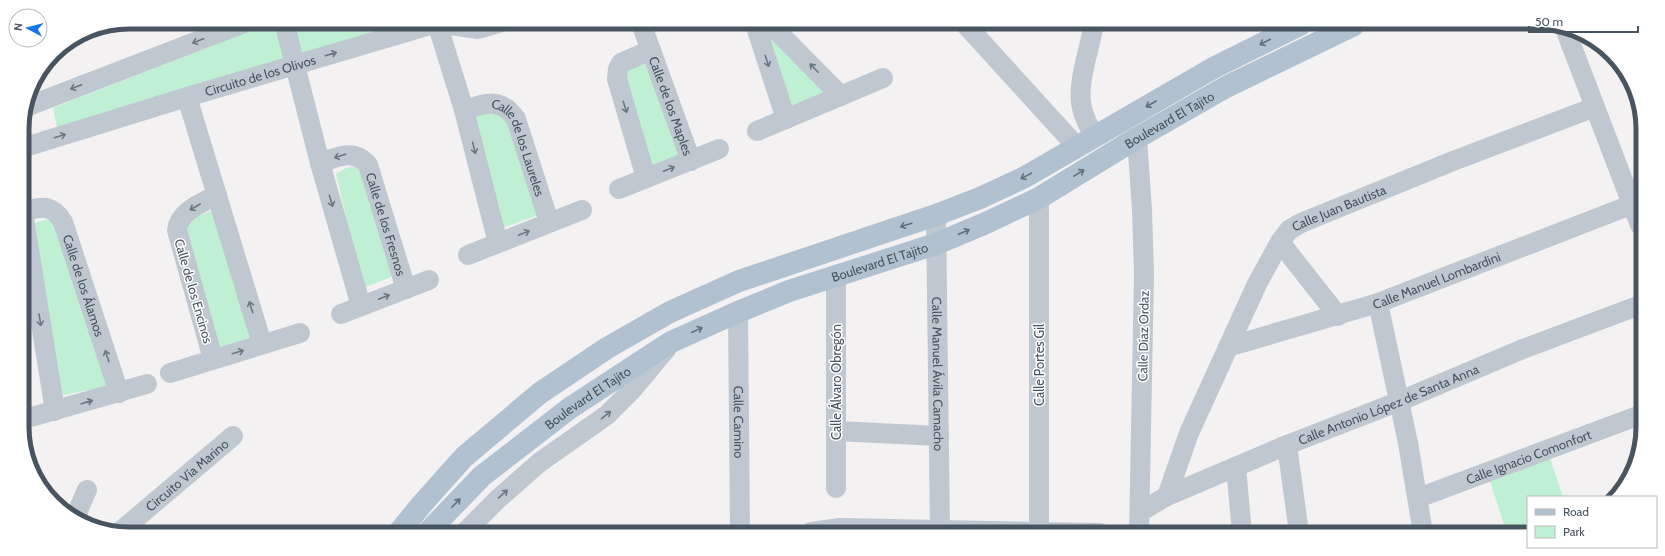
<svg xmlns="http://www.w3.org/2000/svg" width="1665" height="556" font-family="Cabin,sans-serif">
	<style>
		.green { fill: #c0f0d3 }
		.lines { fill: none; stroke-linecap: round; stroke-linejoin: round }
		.minor { stroke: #bfc8d0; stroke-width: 20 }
		.major { stroke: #b1c1d0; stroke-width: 22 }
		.oneway { stroke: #6c7781 }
		.oneway2 { stroke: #626f7b }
		.labels { text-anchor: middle; stroke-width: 3; stroke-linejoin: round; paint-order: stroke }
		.street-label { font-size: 13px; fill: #48545f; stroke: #fff }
		.rim { fill: none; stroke: #48545f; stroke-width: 5 }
	</style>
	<rect width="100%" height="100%" fill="#f3f1f1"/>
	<!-- green -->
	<g class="green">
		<path d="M273 22 408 23 57 127 53 108Z"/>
		<path d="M763 24 831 90 786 108Z"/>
		<path d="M647 62 684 158 649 172 623 75 625 70Z"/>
		<path d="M489 107 509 119 541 214 500 229 469 112Z"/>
		<path d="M352 167 359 168 394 276 363 288 336 174 346 168Z"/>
		<path d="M216 209 259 339 216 351 183 222Z"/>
		<path d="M54 219 108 386 60 396 35 223 44 220Z"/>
		<path d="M1549 455 1563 497H1528V534H1507L1488 475Z"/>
	</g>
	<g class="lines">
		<!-- minor -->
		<g class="minor">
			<path d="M284 22 320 163 361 306"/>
			<path d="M437 23 464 110 498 243"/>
			<path id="s1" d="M641 23 691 161"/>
			<path d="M755 24 786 119"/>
			<path d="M770 24 841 96"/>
			<path d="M965 24 1077 147"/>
			<path d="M1094 24C1090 47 1076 86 1082 108 1084 118 1090 128 1094 137"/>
			<path d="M1564 26 1640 225"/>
			<path d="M187 97 262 344"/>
			<path d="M26 107 247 22"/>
			<path id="s2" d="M464 110C486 103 501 97 516 119L549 222"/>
			<path d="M757 131 883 78"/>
			<path d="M1137 138 1142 210 1144 274 1139 533"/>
			<path id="s3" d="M22 148 187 97 437 23 478 29 499 23"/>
			<path id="s4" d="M320 163C337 157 354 148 368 165L406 289"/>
			<path d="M646 178 617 79 618 69 621 63 651 50"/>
			<path d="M619 189 719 149"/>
			<path d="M1039 198V533"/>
			<path id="s5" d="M23 211C41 207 52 203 63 222L119 393"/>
			<path d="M23 212 55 411"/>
			<path id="s6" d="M936 215 940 532"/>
			<path d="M1280 242 1338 316"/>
			<path d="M468 255 582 210"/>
			<path d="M836 276V488"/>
			<path d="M1378 303 1408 443 1423 533"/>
			<path id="s7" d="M738 312 740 532"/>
			<path d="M341 314 429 280"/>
			<path id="s8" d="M1228 347 1378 303 1641 201"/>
			<path d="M213 359 177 230C179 211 202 203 217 195"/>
			<path d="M170 373 300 333"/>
			<path d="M24 419 147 384"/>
			<path d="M836 431 939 436"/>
			<path d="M1287 445 1299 533"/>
			<path d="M1236 467 1242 533"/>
			<path id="s9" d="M1167 496 1189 433 1257 284 1280 242 1289 230 1301 223 1453 161 1595 107"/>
			<path id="s10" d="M1418 498 1640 415"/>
			<path id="s11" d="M1140 512 1167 496 1287 445 1400 401 1523 349 1640 305"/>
			<path d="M77 516 79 508 87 490"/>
			<path id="s12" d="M122 530 233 436"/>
			<path d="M466 531 498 499 540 462 607 415 631 391 667 348"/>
			<path d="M811 532 840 528 1100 533"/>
		</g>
		<!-- major -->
		<g class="major">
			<path d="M400 531 422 504 464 457 540 393 607 348 670 312 739 281 936 215 980 198 1025 177 1215 67 1300 25"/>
			<path id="s13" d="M429 531 482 476 570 408 671 342 738 312 789 291 936 244 986 223 1039 198 1137 138 1226 87 1354 25"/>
		</g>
	</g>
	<!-- one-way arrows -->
	<defs><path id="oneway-shaft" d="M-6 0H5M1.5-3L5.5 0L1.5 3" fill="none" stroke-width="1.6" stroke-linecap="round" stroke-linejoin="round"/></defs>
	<g class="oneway">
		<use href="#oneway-shaft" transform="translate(198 41) rotate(159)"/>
		<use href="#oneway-shaft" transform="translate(331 54) rotate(-16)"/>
		<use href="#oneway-shaft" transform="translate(767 61) rotate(72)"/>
		<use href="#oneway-shaft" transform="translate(814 68) rotate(-134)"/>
		<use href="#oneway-shaft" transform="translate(76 87) rotate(159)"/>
		<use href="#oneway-shaft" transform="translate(625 107) rotate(73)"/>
		<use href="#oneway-shaft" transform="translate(60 136) rotate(-17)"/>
		<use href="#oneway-shaft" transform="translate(474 148) rotate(76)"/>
		<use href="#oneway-shaft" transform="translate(340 156) rotate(162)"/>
		<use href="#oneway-shaft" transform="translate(669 169) rotate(-21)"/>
		<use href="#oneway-shaft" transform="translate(331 201) rotate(74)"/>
		<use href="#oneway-shaft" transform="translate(195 207) rotate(150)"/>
		<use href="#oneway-shaft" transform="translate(524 233) rotate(-22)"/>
		<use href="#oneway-shaft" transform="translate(384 297) rotate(-21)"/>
		<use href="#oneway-shaft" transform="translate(251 307) rotate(-107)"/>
		<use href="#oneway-shaft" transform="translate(40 320) rotate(81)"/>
		<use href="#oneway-shaft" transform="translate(238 352) rotate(-17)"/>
		<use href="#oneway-shaft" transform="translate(107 356) rotate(-108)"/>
		<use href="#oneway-shaft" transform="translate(87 402) rotate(-16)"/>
		<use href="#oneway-shaft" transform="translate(606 415) rotate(-39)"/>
		<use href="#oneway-shaft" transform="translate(503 494) rotate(-41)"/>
	</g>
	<g class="oneway2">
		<use href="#oneway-shaft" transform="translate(1265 42) rotate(153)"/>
		<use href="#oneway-shaft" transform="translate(1151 104) rotate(150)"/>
		<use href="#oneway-shaft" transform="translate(1079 173) rotate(-31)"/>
		<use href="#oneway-shaft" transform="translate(1026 176) rotate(152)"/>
		<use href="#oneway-shaft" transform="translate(906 225) rotate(162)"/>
		<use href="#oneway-shaft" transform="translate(964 232) rotate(-23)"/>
		<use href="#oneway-shaft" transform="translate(697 330) rotate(-25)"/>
		<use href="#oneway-shaft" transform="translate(456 503) rotate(-46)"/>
	</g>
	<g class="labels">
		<!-- street labels -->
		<g class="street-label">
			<text dy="5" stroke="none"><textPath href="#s3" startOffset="249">Circuito de los Olivos</textPath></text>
			<text dy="5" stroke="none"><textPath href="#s1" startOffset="88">Calle de los Maples</textPath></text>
			<text dy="5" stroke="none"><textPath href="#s13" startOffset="856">Boulevard El Tajito</textPath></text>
			<text dy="5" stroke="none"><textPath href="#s2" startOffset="84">Calle de los Laureles</textPath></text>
			<text dy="5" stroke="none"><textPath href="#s9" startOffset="348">Calle Juan Bautista</textPath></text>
			<text dy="5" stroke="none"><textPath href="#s4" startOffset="114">Calle de los Fresnos</textPath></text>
			<text dy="5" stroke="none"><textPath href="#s13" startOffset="532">Boulevard El Tajito</textPath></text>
			<text dy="5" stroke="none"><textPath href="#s8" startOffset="219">Calle Manuel Lombardini</textPath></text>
			<text dy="5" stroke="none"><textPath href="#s5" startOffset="113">Calle de los Álamos</textPath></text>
			<text transform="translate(194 291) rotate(74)" y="5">Calle de los Encinos</text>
			<text transform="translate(1143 336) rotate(-89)" y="5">Calle Díaz Ordaz</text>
			<text transform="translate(1039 365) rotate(-90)" y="5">Calle Portes Gil</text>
			<text dy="5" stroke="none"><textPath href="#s6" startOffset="159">Calle Manuel Ávila Camacho</textPath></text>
			<text transform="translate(836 382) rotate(-90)" y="5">Calle Álvaro Obregón</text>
			<text dy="5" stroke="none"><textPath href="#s13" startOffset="208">Boulevard El Tajito</textPath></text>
			<text dy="5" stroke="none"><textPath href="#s11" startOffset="271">Calle Antonio López de Santa Anna</textPath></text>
			<text dy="5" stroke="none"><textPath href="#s7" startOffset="110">Calle Camino</textPath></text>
			<text dy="5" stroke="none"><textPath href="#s10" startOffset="118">Calle Ignacio Comonfort</textPath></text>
			<text dy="5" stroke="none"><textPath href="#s12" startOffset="85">Circuito Vía Marino</textPath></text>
		</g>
	</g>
	<!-- crop -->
	<path d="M0 0H1665V556H0ZM129 29H1536A100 100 0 0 1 1636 129V427A100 100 0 0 1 1536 527H129A100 100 0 0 1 29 427V129A100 100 0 0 1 129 29Z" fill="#fff" fill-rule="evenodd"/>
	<path class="rim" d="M129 29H1536A100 100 0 0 1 1636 129V427A100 100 0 0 1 1536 527H129A100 100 0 0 1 29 427V129A100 100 0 0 1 129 29Z"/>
	<!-- legend -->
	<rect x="1527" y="496" width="130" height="52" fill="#ffffff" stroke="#b6bbbf"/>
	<rect x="1535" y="509" width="20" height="6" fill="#b1c1d0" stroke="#b6bbbf"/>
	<text x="1563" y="516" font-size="12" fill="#48545f">Road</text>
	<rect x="1535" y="526" width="20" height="12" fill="#c0f0d3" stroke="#b6bbbf"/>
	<text x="1563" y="536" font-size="12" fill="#48545f">Park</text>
	<!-- north arrow -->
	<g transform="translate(28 28) rotate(277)"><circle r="19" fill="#ffffff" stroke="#b6bbbf"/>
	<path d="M0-3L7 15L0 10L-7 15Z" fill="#1773e8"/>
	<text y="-6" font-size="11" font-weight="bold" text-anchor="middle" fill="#48545f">N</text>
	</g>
	<!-- scale -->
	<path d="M1529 26v6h109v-6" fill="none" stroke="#48545f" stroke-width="2"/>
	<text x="1535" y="26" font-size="12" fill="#48545f" stroke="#ffffff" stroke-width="3" paint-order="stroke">50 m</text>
</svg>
